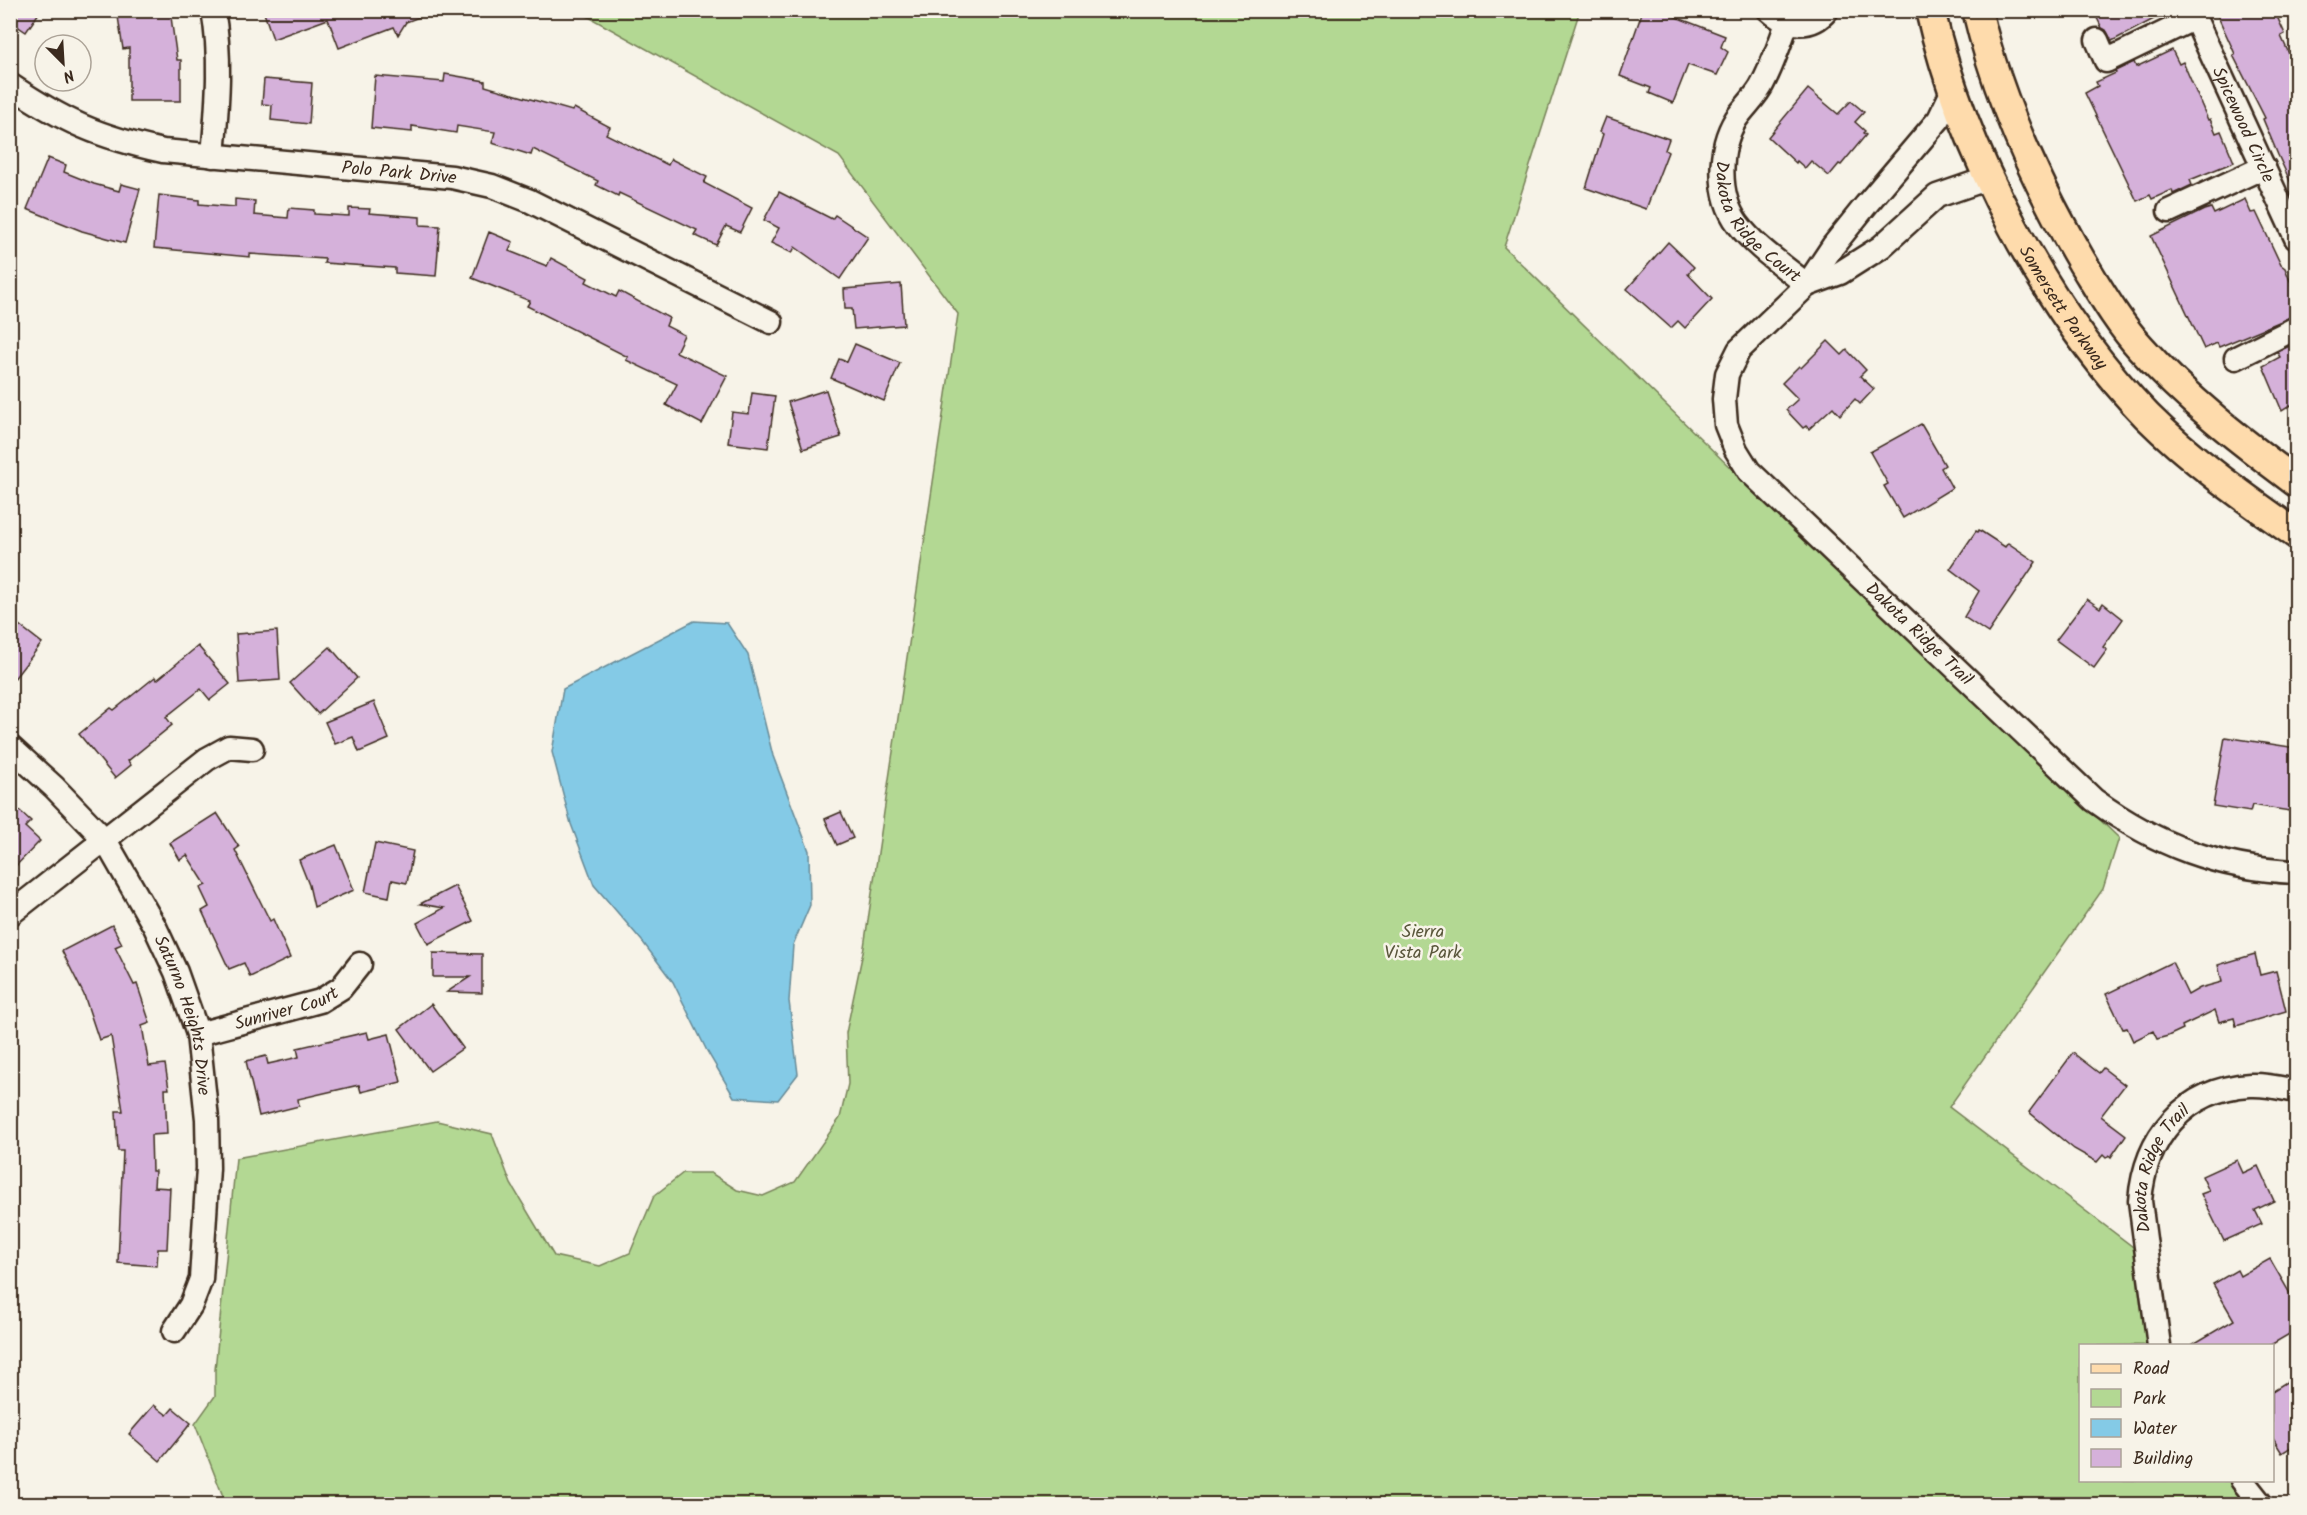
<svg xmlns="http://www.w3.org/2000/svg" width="2307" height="1515" font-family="Kalam,sans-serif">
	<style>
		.green { fill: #b3d893; stroke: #778158; stroke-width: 1.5 }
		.water { fill: #84cae6; stroke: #678a96; stroke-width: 1.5 }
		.building { fill: #d5b1da; stroke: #3b2a1e; stroke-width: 1.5 }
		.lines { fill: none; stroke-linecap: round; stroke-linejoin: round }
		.minor-casing { stroke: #3b2a1e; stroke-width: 27 }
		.major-casing { stroke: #3b2a1e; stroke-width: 33 }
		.minor { stroke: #f7f3e8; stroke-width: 22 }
		.major { stroke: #fedbac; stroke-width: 28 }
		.labels { text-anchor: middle; stroke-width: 5; stroke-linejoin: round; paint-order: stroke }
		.street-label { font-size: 18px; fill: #3b2a1e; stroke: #f7f3e8 }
		.park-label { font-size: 18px; fill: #59563b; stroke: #f7f3e8 }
	</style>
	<rect width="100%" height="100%" fill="#f7f3e8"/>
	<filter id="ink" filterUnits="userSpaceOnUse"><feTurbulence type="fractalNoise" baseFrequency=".0167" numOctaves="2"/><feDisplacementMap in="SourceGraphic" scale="12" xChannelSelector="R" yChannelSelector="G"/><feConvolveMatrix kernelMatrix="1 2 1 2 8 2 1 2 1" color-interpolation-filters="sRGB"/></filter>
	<g filter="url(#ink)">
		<!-- green -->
		<path class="green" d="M1580 10 1504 247 1742 479 2119 838 2103 889 1949 1107 2133 1247 2153 1345 2080 1346V1480L2235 1481 2254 1504H226L195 1424 215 1396V1370L236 1158 437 1121 492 1134 511 1184 554 1256 600 1266 630 1253 654 1196 683 1173H711L737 1190 763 1196 795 1182 840 1118 848 1084 846 1033 864 947 958 314 839 156 578 11Z"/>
		<!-- water -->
		<path class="water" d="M694 621 727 623 748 655 773 756 809 851 810 905 793 945 789 1001 798 1074 778 1100 734 1097 707 1051 673 982 642 941 594 885 571 824 552 752 563 689Z"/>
		<!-- building -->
		<g class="building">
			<path d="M10 10H41L26 32 10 21Z"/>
			<path d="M117 10H170L177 60H181V101H129V48L123 49Z"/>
			<path d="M263 10H432V12L406 22 398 35 394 27 339 48 328 19 273 39Z"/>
			<path d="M1643 10H1658L1725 36 1721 47 1728 52 1717 75 1688 65 1673 103 1649 93 1651 88 1620 76Z"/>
			<path d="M2093 10H2171L2112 41 2106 30 2102 28Z"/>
			<path d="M2215 10H2274L2285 34 2281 36 2296 69V194L2278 155 2263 119 2265 118 2233 55 2235 54Z"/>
			<path d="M2172 50 2179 64 2183 62 2208 120 2210 119 2216 133 2221 131 2234 162 2190 180 2192 185 2173 194 2172 190 2152 199 2150 195 2137 201 2085 93 2098 86 2096 82 2116 73 2115 71 2134 62 2136 67Z"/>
			<path d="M445 74 485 81V86L572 111 574 108 610 127 606 134 668 165 671 159 707 177 704 183 752 208 740 232 726 226 716 245 694 235 697 230 619 193 618 196 596 185 598 181 533 149 531 155 492 143 495 132 457 126 456 133 412 126V132L371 128 375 76 444 82Z"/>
			<path d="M264 79 312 83 309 124 271 120 272 105 262 104Z"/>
			<path d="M1808 89 1838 114 1851 101 1864 112 1855 122 1865 131 1863 133 1866 135 1841 165 1839 164 1829 176 1811 161 1805 168 1797 161 1796 163 1768 137Z"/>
			<path d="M1606 117 1669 139 1665 150 1668 152 1646 209 1586 188 1603 134 1600 132Z"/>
			<path d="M48 158 66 165 64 172 94 184 119 191 121 184 140 189 125 243 82 231 27 209Z"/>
			<path d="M779 192 832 219 835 215 868 237 840 279 795 247 792 253 771 243 779 228 764 220Z"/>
			<path d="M159 195 199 200V204L235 207V199L255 201 254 215 288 218 289 208 314 210V214L349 216V208L370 209 369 213 420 217V225L440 226 436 276 395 273V268L324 263 325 259 250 254V257L154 248Z"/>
			<path d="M2245 199 2251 213 2256 212 2281 265 2285 268 2296 296V315L2219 347 2217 343 2204 349 2151 236 2204 210 2211 208 2214 214Z"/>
			<path d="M489 232 513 242 509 251 547 266 551 258 588 278 586 282 616 297 619 291 669 318 666 326 684 335 676 352 727 376 702 424 666 405 677 384 626 360 628 357 527 306 530 301 472 278Z"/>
			<path d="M1668 242 1694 267 1688 274 1712 299 1685 328 1678 321 1671 328 1627 289Z"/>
			<path d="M901 284 904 325 854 329 852 309H845L844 289Z"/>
			<path d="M1828 341 1842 355 1847 350 1866 370 1860 376 1874 389 1860 404 1855 399 1840 415 1833 407 1809 429 1806 426 1803 428 1786 410 1798 399 1782 383 1799 366 1801 368Z"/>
			<path d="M2296 343V402L2282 411 2263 366 2280 357 2277 352Z"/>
			<path d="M855 344 900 363 884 401 831 378 839 359 847 362Z"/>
			<path d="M826 390 841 437 803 449 788 402Z"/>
			<path d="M752 393 775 396 768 448 728 443 732 412 749 414Z"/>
			<path d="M1921 424 1945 465 1941 468 1952 488 1903 518 1884 486 1888 484 1870 452Z"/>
			<path d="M1979 530 2005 547 2008 543 2036 562 1988 633 1964 617 1979 591 1950 569 1976 531 1978 532Z"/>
			<path d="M2087 599 2100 608 2103 603 2123 619 2103 647 2107 650 2094 668 2056 640Z"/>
			<path d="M10 618 42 643 10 684Z"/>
			<path d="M277 631 280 680 239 683 236 634Z"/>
			<path d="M198 646 230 684 210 700 201 689 166 717 172 725 128 761 131 765 115 778 79 734 111 708 114 710 155 677 157 680Z"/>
			<path d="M330 647 357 678 318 714 290 683Z"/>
			<path d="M374 702 389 739 359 752 353 737 335 744 325 722Z"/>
			<path d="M2225 737 2296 748V812L2252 805 2250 812 2213 806Z"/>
			<path d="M10 802 31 821 25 827 40 841 10 872Z"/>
			<path d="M841 812 853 838 837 845 825 819Z"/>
			<path d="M217 813 239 847 235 850 270 921 273 919 290 958 250 977 244 963 229 969 202 911 209 907 200 888 206 885 187 855 180 860 170 843Z"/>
			<path d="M375 843 413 851 407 883 392 880 389 897 365 892Z"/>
			<path d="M336 845 354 890 314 907 309 885 299 860Z"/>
			<path d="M455 886 473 921 428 944 417 923 444 908 420 904Z"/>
			<path d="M112 925 122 944 115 947 134 985 137 984 150 1023 142 1026 149 1066 165 1064 169 1089H165L167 1134 151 1135 152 1171H155L154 1187 170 1188 167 1249H158L157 1266 118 1263 123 1151H118L116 1111H123L111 1036 99 1040 84 995 62 951Z"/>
			<path d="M433 953 482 954V993L447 992 470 977H433Z"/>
			<path d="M2255 954 2260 975 2276 971 2286 1011 2236 1026 2234 1018 2219 1022 2215 1010 2182 1026 2183 1029 2168 1036 2157 1039 2153 1031 2133 1041 2127 1028 2123 1029 2106 994 2172 962 2188 995 2200 988 2222 982 2218 965Z"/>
			<path d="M431 1004 463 1048 430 1071 399 1029Z"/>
			<path d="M367 1032 369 1039 389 1034 401 1082 361 1092 359 1085 298 1099 299 1106 259 1116 246 1061 266 1056 268 1064 299 1057 297 1048Z"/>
			<path d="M2073 1053 2099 1073 2103 1068 2125 1085 2101 1116 2126 1135 2111 1157 2109 1155 2106 1158 2103 1155 2097 1162 2074 1149 2029 1112Z"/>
			<path d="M2237 1160 2243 1173 2258 1166 2274 1201 2255 1210 2262 1224 2224 1241 2201 1194 2209 1191 2202 1176Z"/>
			<path d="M2270 1259 2296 1304V1330L2269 1346H2190L2234 1320 2213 1284 2237 1270 2240 1276Z"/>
			<path d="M2296 1376V1444L2282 1453 2272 1437V1391Z"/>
			<path d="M154 1405 167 1415 173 1408 191 1423 160 1461 129 1434Z"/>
		</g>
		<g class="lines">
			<!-- minor casing -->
			<g class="minor-casing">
				<g id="minor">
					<path d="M213 10C222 59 217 107 213 156"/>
					<path d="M1769 10C1786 26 1811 30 1827 10"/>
					<path id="s1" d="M2191 10 2296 238"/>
					<path id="s2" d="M1787 23C1780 43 1773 64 1763 83 1757 96 1744 107 1736 119 1718 148 1717 196 1738 224 1756 248 1784 266 1807 285"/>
					<path d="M2097 40 2106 61 2195 18"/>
					<path id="s3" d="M10 85C65 122 99 137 163 151L452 177 492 186 530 201 771 322"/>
					<path id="s4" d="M1953 90 1939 119 1866 205 1833 246 1807 285 1739 350 1727 374 1724 399 1726 425 1736 450 1749 471 2094 800C2157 845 2218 869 2296 872"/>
					<path d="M2169 211 2264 167"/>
					<path d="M1807 285 1840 273 1881 247 1937 196 1989 178"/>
					<path d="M2236 358 2296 328"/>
					<path id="s5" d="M10 747 54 787 105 840 155 927 176 972 198 1034 207 1119 208 1168 201 1279 191 1305 174 1331"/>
					<path d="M10 914 207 759 229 747 252 749"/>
					<path id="s6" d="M198 1034 320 1001 341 988 360 964"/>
					<path id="s7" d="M2159 1346 2140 1201C2145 1138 2184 1089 2250 1085 2266 1084 2281 1088 2296 1091"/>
					<path d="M2242 1480 2261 1504"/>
				</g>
			</g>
			<!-- major casing -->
			<g class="major-casing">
				<g id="major">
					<path id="s8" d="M1930 10C1962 150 2047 313 2147 416 2192 461 2245 498 2296 534"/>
					<path d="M1977 10C1998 99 2036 183 2082 262 2100 291 2118 323 2141 348 2187 400 2241 441 2296 482"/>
				</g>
			</g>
			<!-- minor -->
			<use href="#minor" class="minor"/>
			<!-- major -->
			<use href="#major" class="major"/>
		</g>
	</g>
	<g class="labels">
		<!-- street labels -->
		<g class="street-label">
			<text dy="6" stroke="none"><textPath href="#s1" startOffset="126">Spicewood Circle</textPath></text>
			<text dy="6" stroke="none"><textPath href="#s3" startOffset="405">Polo Park Drive</textPath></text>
			<text dy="6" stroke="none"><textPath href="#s2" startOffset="228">Dakota Ridge Court</textPath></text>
			<text dy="6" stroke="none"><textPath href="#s8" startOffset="328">Somersett Parkway</textPath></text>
			<text dy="6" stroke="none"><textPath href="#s4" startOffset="704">Dakota Ridge Trail</textPath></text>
			<text dy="6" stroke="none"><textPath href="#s6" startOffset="92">Sunriver Court</textPath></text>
			<text dy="6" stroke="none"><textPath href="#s5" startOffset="327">Saturno Heights Drive</textPath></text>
			<text dy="6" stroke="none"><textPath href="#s7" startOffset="184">Dakota Ridge Trail</textPath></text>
		</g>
		<!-- park labels -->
		<g class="park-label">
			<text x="1423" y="937">Sierra<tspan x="1423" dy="21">Vista Park</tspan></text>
		</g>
	</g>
	<!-- margin -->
	<rect width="2307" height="1515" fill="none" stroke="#f7f3e8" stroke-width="36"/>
	<rect x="18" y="18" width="2271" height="1479" fill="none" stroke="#3b2a1e" stroke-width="2" filter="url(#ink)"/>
	<!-- legend -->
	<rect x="2079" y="1344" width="195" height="138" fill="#f7f3e8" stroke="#aca397" stroke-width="1.5"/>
	<rect x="2091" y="1364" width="30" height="9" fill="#fedbac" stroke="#aca397" stroke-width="1.5"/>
	<text x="2133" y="1374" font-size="18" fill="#3b2a1e">Road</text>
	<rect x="2091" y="1389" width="30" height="18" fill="#b3d893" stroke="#aca397" stroke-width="1.5"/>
	<text x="2133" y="1404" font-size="18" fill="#3b2a1e">Park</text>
	<rect x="2091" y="1419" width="30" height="18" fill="#84cae6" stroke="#aca397" stroke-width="1.5"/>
	<text x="2133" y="1434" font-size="18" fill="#3b2a1e">Water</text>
	<rect x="2091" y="1449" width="30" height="18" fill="#d5b1da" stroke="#aca397" stroke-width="1.5"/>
	<text x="2133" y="1464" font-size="18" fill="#3b2a1e">Building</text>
	<!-- north arrow -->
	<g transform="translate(63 63) rotate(156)"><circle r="28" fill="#f7f3e8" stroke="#aca397" stroke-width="1.5"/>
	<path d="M0-4.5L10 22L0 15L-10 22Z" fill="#3b2a1e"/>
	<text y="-9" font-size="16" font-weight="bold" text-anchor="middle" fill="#3b2a1e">N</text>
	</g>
</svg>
